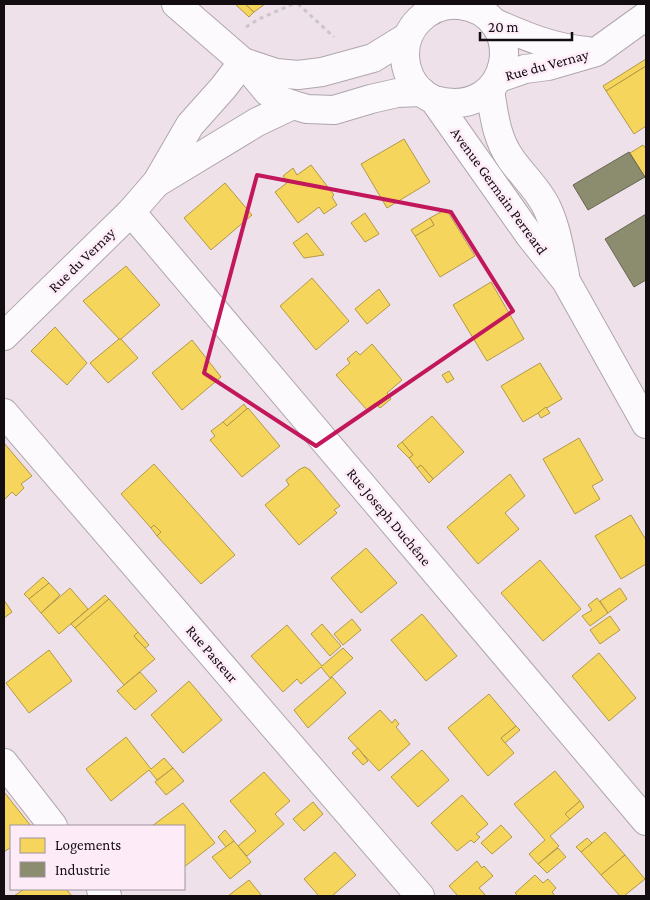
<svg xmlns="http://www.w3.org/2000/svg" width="650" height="900" font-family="'Crimson Pro',serif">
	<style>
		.homes { fill: #f6d55c; stroke: #b29946 }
		.industry { fill: #8c8c6e; stroke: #686652 }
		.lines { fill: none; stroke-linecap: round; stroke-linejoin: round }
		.minor-casing { stroke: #afa6ad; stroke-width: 30 }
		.major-casing { stroke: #afa6ad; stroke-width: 30 }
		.path { stroke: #cac5c8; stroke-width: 3; stroke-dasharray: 4 4; stroke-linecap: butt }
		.minor { stroke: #fcfafc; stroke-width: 28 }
		.major { stroke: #fcfafc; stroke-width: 28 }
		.marked { fill: none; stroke: #c2185b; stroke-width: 4; stroke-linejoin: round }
		.labels { text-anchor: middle; stroke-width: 5; stroke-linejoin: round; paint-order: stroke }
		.street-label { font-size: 15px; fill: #130c11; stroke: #fdebf8 }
	</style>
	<rect width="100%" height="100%" fill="#eee1ea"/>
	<!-- homes -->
	<g class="homes">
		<path d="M235 4H245L254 12 249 17Z"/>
		<path d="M245 4H265L254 12Z"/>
		<path d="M646 59V66L606 91 603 86Z"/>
		<path d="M646 66V126L634 134 606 91Z"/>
		<path d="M404 139 430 182 387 208 361 164Z"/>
		<path d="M643 145 646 149V179L630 153Z"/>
		<path d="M311 165 334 195 332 197 337 205 324 214 319 207 298 223 275 192 288 182 283 176 293 168 297 175Z"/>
		<path d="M225 183 252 215 211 250 184 218Z"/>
		<path d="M446 209 475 256 440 277 415 236 434 225 430 218Z"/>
		<path d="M365 213 379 234 365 242 351 223Z"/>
		<path d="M430 218 434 225 415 236 411 230Z"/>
		<path d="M307 233 324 255 304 258 293 243Z"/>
		<path d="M126 266 160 305 120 340 83 301Z"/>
		<path d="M312 278 349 321 316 350 280 306Z"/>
		<path d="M491 282 524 339 487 361 453 305Z"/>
		<path d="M379 289 390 305 367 324 355 309Z"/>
		<path d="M55 327 87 363 67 385 31 351Z"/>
		<path d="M119 339H121L138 358 108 383 90 363Z"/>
		<path d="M192 340 221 377 182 410 152 373Z"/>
		<path d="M372 344 402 380 387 393 391 399 380 408 375 403 367 410 336 375 350 363 347 359 356 351 360 355Z"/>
		<path d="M540 363 562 399 523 422 501 386Z"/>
		<path d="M449 371 454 379 447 383 442 375Z"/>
		<path d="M244 404 247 409 227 426 223 422Z"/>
		<path d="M546 407 550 413 541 418 538 413Z"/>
		<path d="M248 408 280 446 242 477 210 440 215 436 211 431 223 422 227 426Z"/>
		<path d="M432 416 464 452 433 479 421 465 417 468 409 458 413 455 402 442Z"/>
		<path d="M579 438 603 480 592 486 600 499 575 514 543 459Z"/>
		<path d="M402 442 413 455 409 458 397 446Z"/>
		<path d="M4 443 32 476 21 484 24 488 16 496 12 492 4 500Z"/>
		<path d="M154 464 235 555 201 584 157 536 161 532 154 525 151 528 121 494Z"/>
		<path d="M421 465 433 479 429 483 417 468Z"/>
		<path d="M305 467 310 470 340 506 334 510 337 513 299 545 265 505 289 485 286 480 300 469Z"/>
		<path d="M510 474 525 496 505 513 519 529 478 564 447 527Z"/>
		<path d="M631 515 646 540V564L621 579 595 536Z"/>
		<path d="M154 525 161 532 157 536 151 528Z"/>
		<path d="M366 548 397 583 361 613 331 578Z"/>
		<path d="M540 560 581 609 543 641 501 593Z"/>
		<path d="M43 577 49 583 29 599 24 594Z"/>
		<path d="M49 583 60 595 41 613 29 599Z"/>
		<path d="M70 588 88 609 59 634 41 613Z"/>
		<path d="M620 588 627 599 608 613 600 601Z"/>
		<path d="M105 595 109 599 75 628 71 624Z"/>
		<path d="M597 598 608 613 590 626 582 616 592 610 588 605Z"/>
		<path d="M109 599 138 632 134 636 155 659 124 685 75 628Z"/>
		<path d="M4 600 12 612 4 618Z"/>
		<path d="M422 614 457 656 426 681 391 640Z"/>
		<path d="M610 616 620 630 600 644 590 630Z"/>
		<path d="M352 619 361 630 343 645 334 634Z"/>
		<path d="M322 624 341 646 330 656 311 634Z"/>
		<path d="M287 625 322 666 343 648 353 658 330 678 321 667 301 684 297 679 283 692 251 656Z"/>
		<path d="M138 632 149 645 145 648 134 636Z"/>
		<path d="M49 650 72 681 29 713 6 683Z"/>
		<path d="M599 653 636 698 609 721 572 676Z"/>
		<path d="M140 672 157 691 135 710 117 691Z"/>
		<path d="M332 677 346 693 308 728 294 710Z"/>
		<path d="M189 681 222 720 183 753 151 715Z"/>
		<path d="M489 694 516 726 501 738 514 753 488 776 448 728Z"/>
		<path d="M380 710 392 723 395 719 399 724 396 727 410 744 379 771 348 738Z"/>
		<path d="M516 726 520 730 505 743 501 738Z"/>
		<path d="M126 737 151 769 164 758 173 768 157 780 149 770 111 801 86 769Z"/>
		<path d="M358 748 368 761 363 765 352 753Z"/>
		<path d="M422 750 449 780 418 807 391 777Z"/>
		<path d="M173 768 184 781 166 795 155 782Z"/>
		<path d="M555 771 580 801 565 814 570 819 550 836 559 846 538 864 529 854 545 840 514 804Z"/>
		<path d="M264 772 290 801 275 814 284 824 247 856 238 846 256 831 230 801Z"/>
		<path d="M4 792 31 826H11V847L4 852Z"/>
		<path d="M462 795 488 824 476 834 480 837 474 843 471 840 457 851 431 823Z"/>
		<path d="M580 801 584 807 570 819 565 814Z"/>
		<path d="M313 802 323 814 304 831 293 819Z"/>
		<path d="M183 803 215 843 184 867V826H152Z"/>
		<path d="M501 825 512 837 492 854 481 843Z"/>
		<path d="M225 830 234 841 226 847 218 837Z"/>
		<path d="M605 832 625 855 601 875 581 852Z"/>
		<path d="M587 838 592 843 581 852 576 847Z"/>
		<path d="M234 841 251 862 230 879 212 857Z"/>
		<path d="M558 848 566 857 547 873 538 864Z"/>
		<path d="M335 852 356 875 332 896H319L304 879Z"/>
		<path d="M625 855 645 879 624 896H620L601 875Z"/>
		<path d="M477 861 482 868 484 866 493 876 479 888 486 896H458L449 886Z"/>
		<path d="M535 875 543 883 548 879 556 888 552 892 555 896H518L515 893Z"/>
		<path d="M249 880 262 896H228Z"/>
		<path d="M24 889H66L72 896H14Z"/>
	</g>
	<!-- industry -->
	<g class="industry">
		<path d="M629 152 645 177 588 210 573 185Z"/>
		<path d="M646 214V280L634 287 605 239Z"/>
	</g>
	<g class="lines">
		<!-- minor casing -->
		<g class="minor-casing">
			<g id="minor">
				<path d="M493 22C524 36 553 48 587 51"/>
				<path d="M499 78 525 69 548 66 596 52 646 16"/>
				<path d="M158 182 257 122 293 105"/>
				<path d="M131 212 646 821"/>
				<path d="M4 336 131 212 157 182 190 125 223 88 243 62"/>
				<path d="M4 413 420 896"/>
				<path d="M4 763 53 826"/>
				<path d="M101 889 107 896"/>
			</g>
		</g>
		<!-- major casing -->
		<g class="major-casing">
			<g id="major">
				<path d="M176 4 243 62 268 92 279 100 293 105 307 109 334 110 371 99 397 93 422 92"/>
				<path d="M243 62 276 73 298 75 322 72 373 58 407 37"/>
				<path d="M490 90C494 114 496 138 511 159 522 175 539 190 547 208 557 229 560 253 565 275"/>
				<path d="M434 100C514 122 529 13 460 5 444 3 430 9 419 20 399 40 401 73 421 92 425 95 430 98 434 100L530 236 566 281 646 424"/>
			</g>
		</g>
		<!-- path -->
		<g class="path">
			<path d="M298 4 334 37"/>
			<path d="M246 27 259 19 293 4"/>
		</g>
		<!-- minor -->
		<use href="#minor" class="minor"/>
		<!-- major -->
		<use href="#major" class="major"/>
	</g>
	<!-- marked area -->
	<path class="marked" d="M257 175 451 212 513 311 316 446 204 373Z"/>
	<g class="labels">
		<!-- street labels -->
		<g class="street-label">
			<text transform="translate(547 65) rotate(-15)" y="5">Rue du Vernay</text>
			<text transform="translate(499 191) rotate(54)" y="5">Avenue Germain Perreard</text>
			<text transform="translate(82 260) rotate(-44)" y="5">Rue du Vernay</text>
			<text transform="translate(389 517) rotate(50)" y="5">Rue Joseph Duchêne</text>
			<text transform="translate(212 654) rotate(49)" y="5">Rue Pasteur</text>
		</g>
	</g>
	<!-- border -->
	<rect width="650" height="900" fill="none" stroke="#130c11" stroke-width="10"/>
	<!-- legend -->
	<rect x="10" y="825" width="175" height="65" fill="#fdebf8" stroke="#9f929c"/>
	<rect x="20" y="838" width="25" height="15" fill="#f6d55c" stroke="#9f929c"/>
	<text x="55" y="850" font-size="15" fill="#130c11">Logements</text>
	<rect x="20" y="862" width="25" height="15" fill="#8c8c6e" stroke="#9f929c"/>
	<text x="55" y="875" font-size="15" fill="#130c11">Industrie</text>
	<!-- scale -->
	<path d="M480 32v8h92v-8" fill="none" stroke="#130c11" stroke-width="2.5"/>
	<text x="488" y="32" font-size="15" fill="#130c11" stroke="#fdebf8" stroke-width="4" paint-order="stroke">20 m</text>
</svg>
